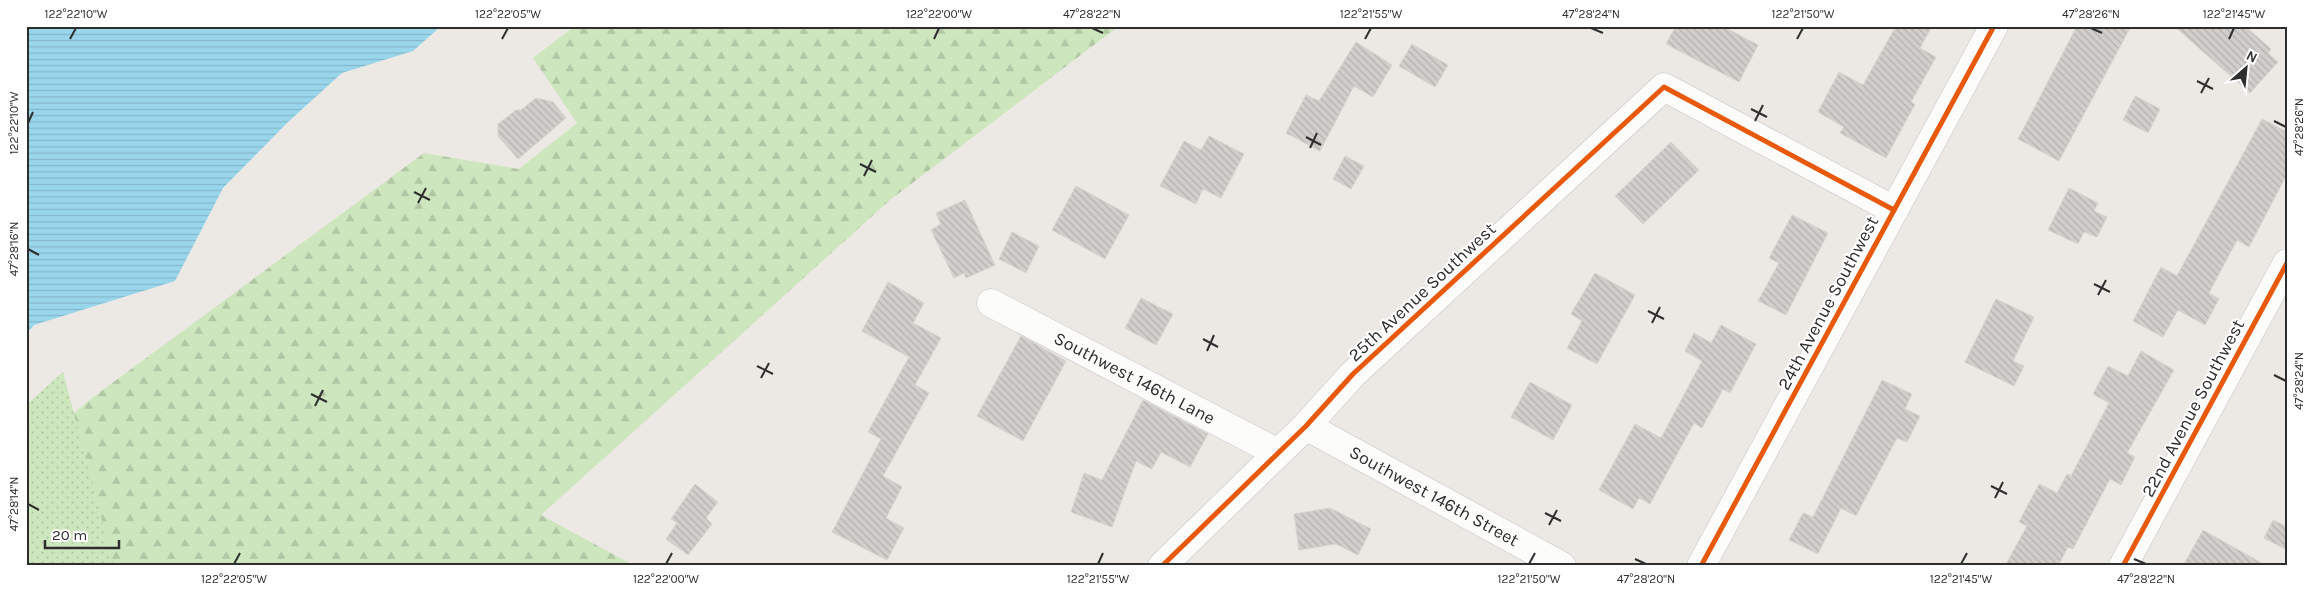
<svg xmlns="http://www.w3.org/2000/svg" width="2313" height="592" font-family="Karla,sans-serif">
	<style>
		.forest { fill: url(#forest-firs) }
		.park { fill: url(#park-dots) }
		.water { fill: url(#water-rules) }
		.building { fill: url(#building-back-hatch); stroke: #d7d4d0 }
		.lines { fill: none; stroke-linecap: round; stroke-linejoin: round }
		.minor-casing { stroke: #c5c4c5; stroke-width: 29 }
		.minor { stroke: #fcfcfb; stroke-width: 28 }
		.cycleway-casing { stroke: #fff; stroke-width: 8 }
		.cycleway { stroke: #e8590c; stroke-width: 5 }
		.ticks { fill: none; stroke: #2e2e2e; stroke-width: 2 }
		.labels { text-anchor: middle; stroke-width: 4; stroke-linejoin: round; paint-order: stroke }
		.street-label { font-size: 18px; fill: #2e2e2e; stroke: #fff }
		.neatline { fill: none; stroke: #2e2e2e; stroke-width: 2 }
		.ticks-label { font-size: 12px; text-anchor: middle; fill: #2e2e2e }
	</style>
	<defs>
		<pattern id="forest-firs" width="22" height="20" patternUnits="userSpaceOnUse" patternTransform="scale(1.25)"><rect width="22" height="20" fill="#cee6be"/><path d="M5 1l3.5 6h-7zM16 11l3.5 6h-7z" fill="#b1c6a4"/></pattern>
		<pattern id="park-dots" width="8" height="8" patternUnits="userSpaceOnUse" patternTransform="scale(1.25)"><rect width="8" height="8" fill="#cee6be"/><path d="M2 2h.1M6 6h.1" fill="none" stroke="#b1c6a4" stroke-width="1.8" stroke-linecap="round"/></pattern>
		<pattern id="water-rules" width="6" height="5" patternUnits="userSpaceOnUse" patternTransform="scale(1.25)"><rect width="6" height="5" fill="#99d6ec"/><path d="M0 2.5h6" fill="none" stroke="#84b8cb"/></pattern>
		<pattern id="building-back-hatch" width="6" height="6" patternUnits="userSpaceOnUse" patternTransform="scale(1.25)"><rect width="6" height="6" fill="#d1cecb"/><path d="M-1 5l2 2M0 0l6 6M5-1l2 2" fill="none" stroke="#b4b1af"/></pattern>
	</defs>
	<rect width="100%" height="100%" fill="#ece8e4"/>
	<!-- forest -->
	<path class="forest" d="M575 26H1119L890 200 541 515 635 566H26V453L92 398 424 153 519 169 577 123 533 58Z"/>
	<!-- park -->
	<path class="park" d="M63 372 114 566H26V405Z"/>
	<!-- water -->
	<path class="water" d="M26 26H441L413 51 342 73 288 122 223 188 175 281 34 325 26 334Z"/>
	<!-- building -->
	<g class="building">
		<path d="M1676 26H1722L1758 45 1739 82 1666 44Z"/>
		<path d="M1896 26H1932L1920 48 1936 57 1911 102 1915 104 1886 158 1840 133 1844 127 1818 112 1839 72 1863 85Z"/>
		<path d="M2077 26H2131L2059 161 2018 139Z"/>
		<path d="M2174 26H2245L2271 49 2268 53 2278 62 2250 93Z"/>
		<path d="M1356 42 1392 65 1373 97 1354 86 1320 151 1286 133 1306 95 1319 101Z"/>
		<path d="M1412 44 1448 65 1435 87 1399 66Z"/>
		<path d="M2135 96 2160 109 2148 133 2123 120Z"/>
		<path d="M536 98 553 102 566 118 518 159 498 136V124L516 110H521Z"/>
		<path d="M2262 119 2287 132V174L2249 247 2237 240 2209 293 2219 299 2205 325 2178 310 2163 337 2133 321 2161 267 2177 276Z"/>
		<path d="M1209 136 1244 154 1221 198 1203 189 1196 204 1160 186 1184 141 1201 150Z"/>
		<path d="M1671 142 1699 170 1643 224 1615 196Z"/>
		<path d="M1345 156 1364 166 1351 189 1333 179Z"/>
		<path d="M1076 186 1129 215 1105 259 1052 230Z"/>
		<path d="M2069 188 2098 203 2094 211 2107 217 2097 237 2084 232 2078 244 2048 230Z"/>
		<path d="M965 200 995 265 966 278 964 273 954 278 931 230 941 224 936 213Z"/>
		<path d="M1792 215 1828 233 1786 315 1758 301 1779 263 1769 258Z"/>
		<path d="M1012 232 1039 246 1026 273 999 259Z"/>
		<path d="M1595 273 1635 295 1597 364 1567 348 1582 321 1571 314Z"/>
		<path d="M888 282 924 303 913 323 941 338 915 385 929 393 883 476 902 487 886 518 904 528 887 560 832 532 881 439 868 432 909 357 862 331Z"/>
		<path d="M1141 298 1173 314 1156 345 1125 328Z"/>
		<path d="M1996 299 2034 317 2013 361 2024 366 2014 386 1965 362Z"/>
		<path d="M1721 325 1756 344 1730 393 1723 389 1702 428 1694 423 1650 504 1639 498 1633 509 1599 490 1635 424 1661 438 1702 361 1685 351 1694 333 1711 343Z"/>
		<path d="M1021 336 1066 361 1023 441 977 416Z"/>
		<path d="M2141 351 2174 370 2127 453 2135 457 2121 485 2110 479 2073 549 2068 547 2058 566H2005L2027 526 2019 522 2039 484 2057 493 2067 474 2071 476 2109 403 2093 394 2108 366 2128 376Z"/>
		<path d="M1882 380 1912 394 1905 409 1920 416 1907 442 1897 438 1856 516 1841 508 1818 554 1789 540 1803 513 1813 517Z"/>
		<path d="M1530 382 1572 405 1553 440 1511 417Z"/>
		<path d="M1143 400 1208 434 1190 467 1161 452 1152 469 1136 461 1112 527 1071 512 1084 473 1102 480Z"/>
		<path d="M695 484 718 502 706 518 712 524 688 555 666 539 677 523 671 519Z"/>
		<path d="M1330 508 1371 529 1358 555 1336 544 1299 550 1294 514Z"/>
		<path d="M2273 520 2287 527V550L2264 538Z"/>
		<path d="M2203 530 2267 566H2183Z"/>
	</g>
	<g class="lines">
		<!-- minor casing -->
		<g class="minor-casing">
			<g id="minor">
				<path id="s1" d="M991 303 1278 453"/>
				<path id="s2" d="M1306 426 1562 566"/>
				<path d="M1162 566 1306 426 1353 374 1664 87 1894 210"/>
				<path d="M1701 566 1994 26"/>
				<path d="M2123 566 2287 263"/>
			</g>
		</g>
		<!-- minor -->
		<use href="#minor" class="minor"/>
		<!-- cycleway casing -->
		<g class="cycleway-casing">
			<g id="cycleway">
				<path d="M1162 566 1306 426 1353 374 1664 87 1894 210"/>
				<path d="M1701 566 1994 26"/>
				<path d="M2123 566 2287 263"/>
			</g>
		</g>
		<!-- cycleway -->
		<use href="#cycleway" class="cycleway"/>
	</g>
	<!-- ticks -->
	<path class="ticks" d="M1092 28 1103 33M1591 28 1603 33M2091 28 2102 33M70 39 76 28M502 39 508 28M934 39 939 28M1365 39 1371 28M1797 39 1803 28M2229 39 2234 28M2197 81 2213 89M2201 93 2209 78M1751 109 1767 117M1755 121 1763 105M2274 121 2286 127M28 123 33 112M1306 137 1321 145M1310 148 1317 133M860 164 876 172M864 176 872 160M414 192 430 200M418 203 426 188M28 249 39 255M2094 284 2110 292M2098 295 2106 280M1648 311 1664 319M1652 323 1660 307M1203 339 1218 347M1207 351 1214 335M757 366 773 374M2274 375 2286 381M761 378 769 363M311 394 327 402M315 406 323 390M1991 486 2007 494M1995 498 2003 482M28 504 39 510M1545 513 1561 521M1549 525 1557 510M1635 559 1646 564M2134 559 2146 564M234 564 240 553M666 564 672 553M1098 564 1103 553M1529 564 1535 553M1961 564 1967 553"/>
	<g class="labels">
		<!-- street labels -->
		<g class="street-label">
			<text transform="translate(1422 292) rotate(-43)" y="6">25th Avenue Southwest</text>
			<text transform="translate(1828 303) rotate(-62)" y="6">24th Avenue Southwest</text>
			<text dy="6" stroke="none"><textPath href="#s1" startOffset="162">Southwest 146th Lane</textPath></text>
			<text transform="translate(2193 408) rotate(-62)" y="6">22nd Avenue Southwest</text>
			<text dy="6" stroke="none"><textPath href="#s2" startOffset="146">Southwest 146th Street</textPath></text>
		</g>
	</g>
	<!-- border -->
	<rect width="2313" height="592" fill="none" stroke="#ffffff" stroke-width="55"/>
	<!-- north arrow -->
	<g transform="translate(2246 68) rotate(27)" stroke="#ffffff" stroke-width="4" paint-order="stroke">
	<path d="M0-4L9 19L0 12L-9 19Z" fill="#2e2e2e"/>
	<text y="-8" font-size="14" font-weight="bold" text-anchor="middle" fill="#2e2e2e">N</text>
	</g>
	<!-- scale -->
	<path d="M45 540v8h74v-8" fill="none" stroke="#2e2e2e" stroke-width="2.5"/>
	<text x="52" y="540" font-size="15" fill="#2e2e2e" stroke="#ffffff" stroke-width="4" paint-order="stroke">20 m</text>
	<rect x="28" y="28" width="2258" height="536" class="neatline"/>
	<g class="ticks-label">
		<text x="76" y="18">122°22'10"W</text>
		<text x="508" y="18">122°22'05"W</text>
		<text x="939" y="18">122°22'00"W</text>
		<text x="1092" y="18">47°28'22"N</text>
		<text x="1371" y="18">122°21'55"W</text>
		<text x="1591" y="18">47°28'24"N</text>
		<text x="1803" y="18">122°21'50"W</text>
		<text x="2091" y="18">47°28'26"N</text>
		<text x="2234" y="18">122°21'45"W</text>
		<text transform="translate(14 123) rotate(-90)" y="4">122°22'10"W</text>
		<text transform="translate(2299 127) rotate(-90)" y="4">47°28'26"N</text>
		<text transform="translate(14 249) rotate(-90)" y="4">47°28'16"N</text>
		<text transform="translate(2299 381) rotate(-90)" y="4">47°28'24"N</text>
		<text transform="translate(14 504) rotate(-90)" y="4">47°28'14"N</text>
		<text x="234" y="583">122°22'05"W</text>
		<text x="666" y="583">122°22'00"W</text>
		<text x="1098" y="583">122°21'55"W</text>
		<text x="1529" y="583">122°21'50"W</text>
		<text x="1646" y="583">47°28'20"N</text>
		<text x="1961" y="583">122°21'45"W</text>
		<text x="2146" y="583">47°28'22"N</text>
	</g>
</svg>
